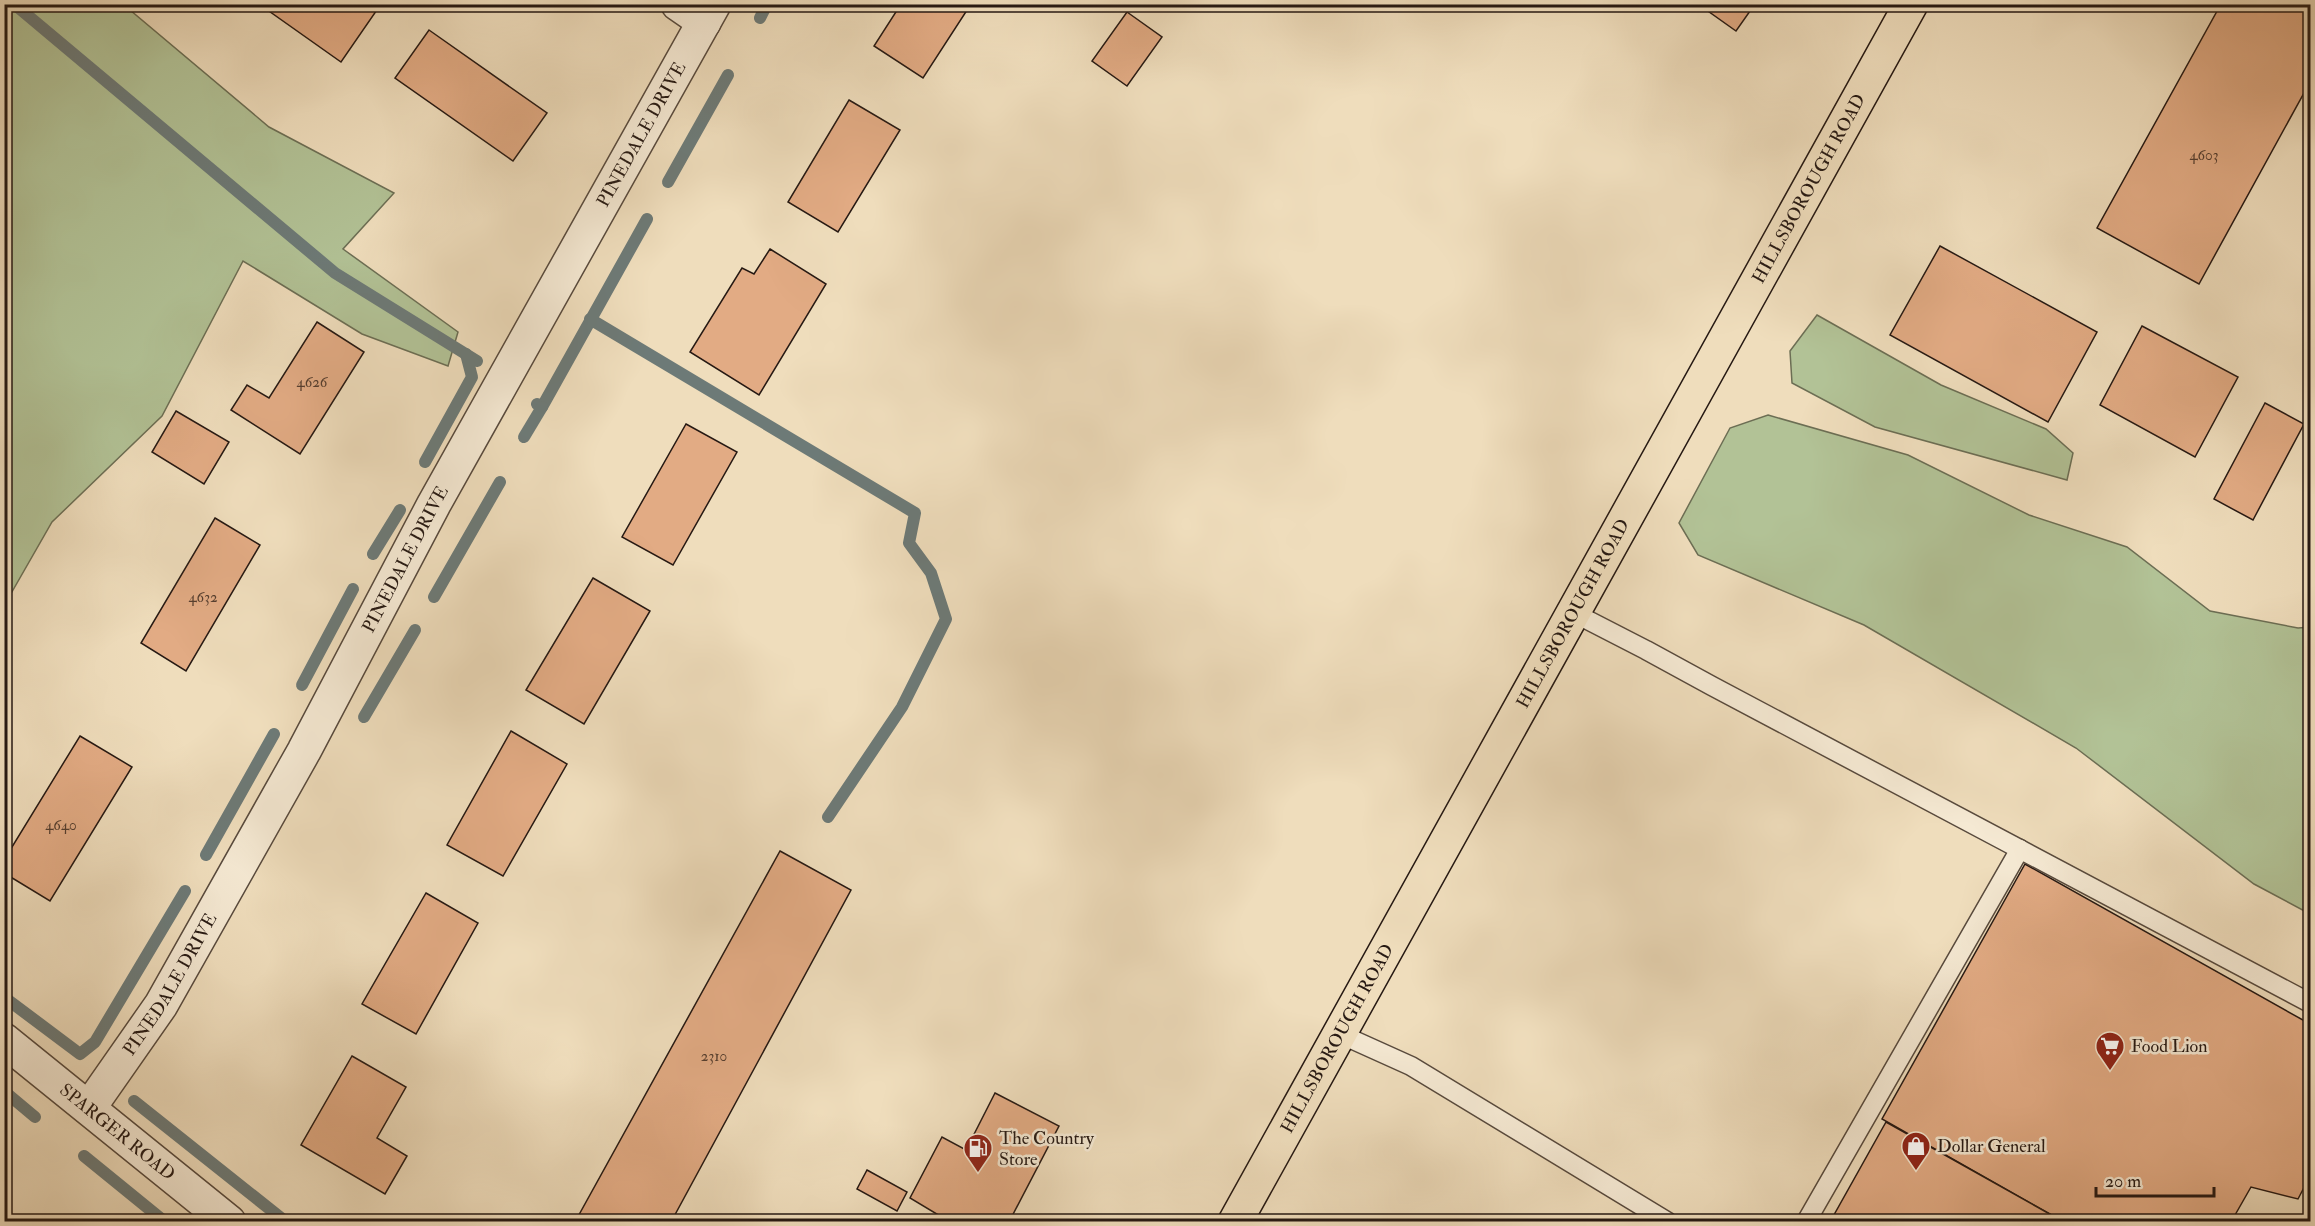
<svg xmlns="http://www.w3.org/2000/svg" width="2315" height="1226" font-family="'IM FELL Double Pica',serif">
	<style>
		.green { fill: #b2c296; stroke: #6c6e54; stroke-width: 1.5 }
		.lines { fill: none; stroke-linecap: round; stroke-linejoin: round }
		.stream { stroke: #6d7a77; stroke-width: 12 }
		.building { fill: #e2ab84; stroke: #261913; stroke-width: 1.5 }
		.service-casing { stroke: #584a3d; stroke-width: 21 }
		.minor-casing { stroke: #584a3d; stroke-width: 36 }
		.tertiary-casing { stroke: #584a3d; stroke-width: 36 }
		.primary-casing { stroke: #261913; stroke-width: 36 }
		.service { stroke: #f5e9d3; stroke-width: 18 }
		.minor { stroke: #f5e9d3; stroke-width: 33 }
		.tertiary { stroke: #f5e9d3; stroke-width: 33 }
		.primary { stroke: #efddbc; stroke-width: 33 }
		.labels { text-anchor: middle; stroke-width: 5; stroke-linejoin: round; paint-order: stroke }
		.number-label { font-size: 15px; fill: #553e2f }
		.street-label { font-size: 18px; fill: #261913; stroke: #f5e9d3 }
		.poi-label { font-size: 18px; fill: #261913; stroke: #f5e9d3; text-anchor: start }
	</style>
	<rect width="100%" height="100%" fill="#efddbc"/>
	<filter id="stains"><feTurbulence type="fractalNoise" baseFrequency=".00333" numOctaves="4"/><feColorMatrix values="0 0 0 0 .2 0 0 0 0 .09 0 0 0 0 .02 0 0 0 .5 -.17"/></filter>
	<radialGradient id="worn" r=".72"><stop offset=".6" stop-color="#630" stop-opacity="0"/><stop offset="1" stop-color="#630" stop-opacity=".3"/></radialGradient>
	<!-- green -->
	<g class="green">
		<path d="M5 4 124 5 269 127 394 193 343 249 458 332 448 366 362 334 243 261 162 416 52 522 5 604Z"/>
		<path d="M1817 315 1941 385 2046 429 2073 453 2067 480 1875 427 1792 383 1790 351Z"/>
		<path d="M1768 415 1908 455 2029 515 2127 547 2210 611 2298 628 2310 627V914L2254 884 2076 748 1864 625 1698 555 1679 523 1730 428Z"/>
	</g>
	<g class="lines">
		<!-- stream -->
		<g class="stream">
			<path d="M14 4 335 273 477 361"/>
			<path d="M760 18 767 4"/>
			<path d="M668 182 728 75"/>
			<path d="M590 319 915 513 909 543 931 573 946 619 902 707 828 817"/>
			<path d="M537 404 542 407 647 219"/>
			<path d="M524 437 542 407"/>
			<path d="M425 462 472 377 466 354"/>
			<path d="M373 554 400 510"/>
			<path d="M434 597 500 482"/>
			<path d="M302 685 353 589"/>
			<path d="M364 717 415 630"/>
			<path d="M206 855 274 734"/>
			<path d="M4 997 80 1054 95 1042 185 891"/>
			<path d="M4 1091 35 1117"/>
			<path d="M134 1101 286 1222"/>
			<path d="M84 1156 165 1222"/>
		</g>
	</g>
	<!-- building -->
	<g class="building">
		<path d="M259 4H381L341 62Z"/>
		<path d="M901 4H971L923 78 874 46Z"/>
		<path d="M1698 4H1755L1736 31Z"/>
		<path d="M2221 4H2310V82L2199 284 2097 228Z"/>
		<path d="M1127 12 1162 37 1127 86 1092 61Z"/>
		<path d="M429 30 547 113 513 161 395 78Z"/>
		<path d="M849 100 900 130 838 232 788 202Z"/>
		<path d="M1940 246 2097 332 2048 422 1890 335Z"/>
		<path d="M770 249 826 284 759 395 690 352 742 268 754 274Z"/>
		<path d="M317 322 364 352 300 454 231 410 247 385 269 398Z"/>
		<path d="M2142 326 2238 377 2195 457 2100 405Z"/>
		<path d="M2265 403 2304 424 2253 520 2214 499Z"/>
		<path d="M176 411 229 442 204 484 152 452Z"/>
		<path d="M686 424 737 452 673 565 622 537Z"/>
		<path d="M215 518 260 545 186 671 141 643Z"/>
		<path d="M593 578 650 611 584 724 526 690Z"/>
		<path d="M511 731 567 764 503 876 447 845Z"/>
		<path d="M80 736 132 767 50 901 4 873V860Z"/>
		<path d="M780 851 851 890 671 1222H575Z"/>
		<path d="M2025 864 2310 1024V1176L2298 1199 2251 1187 2231 1222H2064L1882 1119Z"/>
		<path d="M426 893 478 923 416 1034 362 1004Z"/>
		<path d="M352 1056 406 1087 377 1138 407 1156 385 1194 301 1145Z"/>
		<path d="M995 1093 1059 1126 1009 1222H950L910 1198 942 1137 966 1150Z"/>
		<path d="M1886 1122 2064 1222H1830Z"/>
		<path d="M867 1170 907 1192 897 1211 857 1189Z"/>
	</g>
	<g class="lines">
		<!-- service casing -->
		<g class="service-casing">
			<g id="service">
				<path d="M1574 613 1646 650 1712 686 2310 1003"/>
				<path d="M1340 1034 1411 1066 1668 1222"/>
				<path d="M1806 1222 2020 849"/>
			</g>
		</g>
		<!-- minor casing -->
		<g class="minor-casing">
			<g id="minor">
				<path d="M678 4 704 22"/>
				<path id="s1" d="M89 1108 161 1005 304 751 434 504 714 4"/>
			</g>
		</g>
		<!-- tertiary casing -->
		<g class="tertiary-casing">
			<g id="tertiary">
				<path id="s2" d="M4 1040 229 1222"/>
			</g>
		</g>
		<!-- primary casing -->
		<g class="primary-casing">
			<g id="primary">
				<path id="s3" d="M1235 1222 1911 4"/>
			</g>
		</g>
		<!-- service -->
		<use href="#service" class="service"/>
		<!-- minor -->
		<use href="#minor" class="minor"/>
		<!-- tertiary -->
		<use href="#tertiary" class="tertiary"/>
		<!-- primary -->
		<use href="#primary" class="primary"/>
	</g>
	<!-- icons -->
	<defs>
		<g id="supermarket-pin" transform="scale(1.5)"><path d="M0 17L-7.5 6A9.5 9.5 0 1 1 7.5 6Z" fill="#8f2418" stroke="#f5e9d3"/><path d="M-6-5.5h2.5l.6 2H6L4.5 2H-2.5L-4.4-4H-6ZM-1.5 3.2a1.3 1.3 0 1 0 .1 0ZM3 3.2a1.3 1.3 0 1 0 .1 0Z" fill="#fff"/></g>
		<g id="shop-pin" transform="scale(1.5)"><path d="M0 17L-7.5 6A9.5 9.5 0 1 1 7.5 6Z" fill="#8f2418" stroke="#f5e9d3"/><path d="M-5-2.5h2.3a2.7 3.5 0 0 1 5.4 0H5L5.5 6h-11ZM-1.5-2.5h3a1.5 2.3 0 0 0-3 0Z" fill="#fff"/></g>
		<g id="fuel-pin" transform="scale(1.5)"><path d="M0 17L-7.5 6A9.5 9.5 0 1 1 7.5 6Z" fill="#8f2418" stroke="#f5e9d3"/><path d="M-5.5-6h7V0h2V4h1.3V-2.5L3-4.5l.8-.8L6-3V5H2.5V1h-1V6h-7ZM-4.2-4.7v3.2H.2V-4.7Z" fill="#fff"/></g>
	</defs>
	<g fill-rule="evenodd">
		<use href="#supermarket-pin" x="2110" y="1046"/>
		<use href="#shop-pin" x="1916" y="1146"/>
		<use href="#fuel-pin" x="978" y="1148"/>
	</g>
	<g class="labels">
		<!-- number labels -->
		<g class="number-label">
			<text x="2204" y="160">4603</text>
			<text x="312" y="387">4626</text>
			<text x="203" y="602">4632</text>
			<text x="61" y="830">4640</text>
			<text x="714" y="1061">2310</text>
		</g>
		<!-- street labels -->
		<g class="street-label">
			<text dy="6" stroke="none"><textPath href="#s1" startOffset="1120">PINEDALE DRIVE</textPath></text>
			<text dy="6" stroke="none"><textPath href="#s3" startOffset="1182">HILLSBOROUGH ROAD</textPath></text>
			<text dy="6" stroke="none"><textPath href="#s1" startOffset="634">PINEDALE DRIVE</textPath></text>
			<text dy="6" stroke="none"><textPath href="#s3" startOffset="696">HILLSBOROUGH ROAD</textPath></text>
			<text dy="6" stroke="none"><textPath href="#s1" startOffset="148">PINEDALE DRIVE</textPath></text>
			<text dy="6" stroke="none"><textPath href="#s3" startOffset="210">HILLSBOROUGH ROAD</textPath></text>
			<text dy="6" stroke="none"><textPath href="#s2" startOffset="146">SPARGER ROAD</textPath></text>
		</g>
		<!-- poi labels -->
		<g class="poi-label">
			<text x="2131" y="1052">Food Lion</text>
			<text x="999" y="1144">The Country<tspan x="999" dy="21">Store</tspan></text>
			<text x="1937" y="1152">Dollar General</text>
		</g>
	</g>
	<!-- margin -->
	<rect width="2315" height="1226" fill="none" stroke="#efddbc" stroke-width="24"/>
	<rect x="6" y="6" width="2303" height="1214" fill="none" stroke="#261913" stroke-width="3"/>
	<rect x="12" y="12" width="2291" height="1202" fill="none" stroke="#261913" stroke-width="1.5"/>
	<!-- scale -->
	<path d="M2096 1187v9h118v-9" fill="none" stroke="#261913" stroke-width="3"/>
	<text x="2105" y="1187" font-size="18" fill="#261913" stroke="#f5e9d3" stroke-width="4.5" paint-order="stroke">20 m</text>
	<rect width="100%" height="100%" filter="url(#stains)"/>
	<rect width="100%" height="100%" fill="url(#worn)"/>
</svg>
